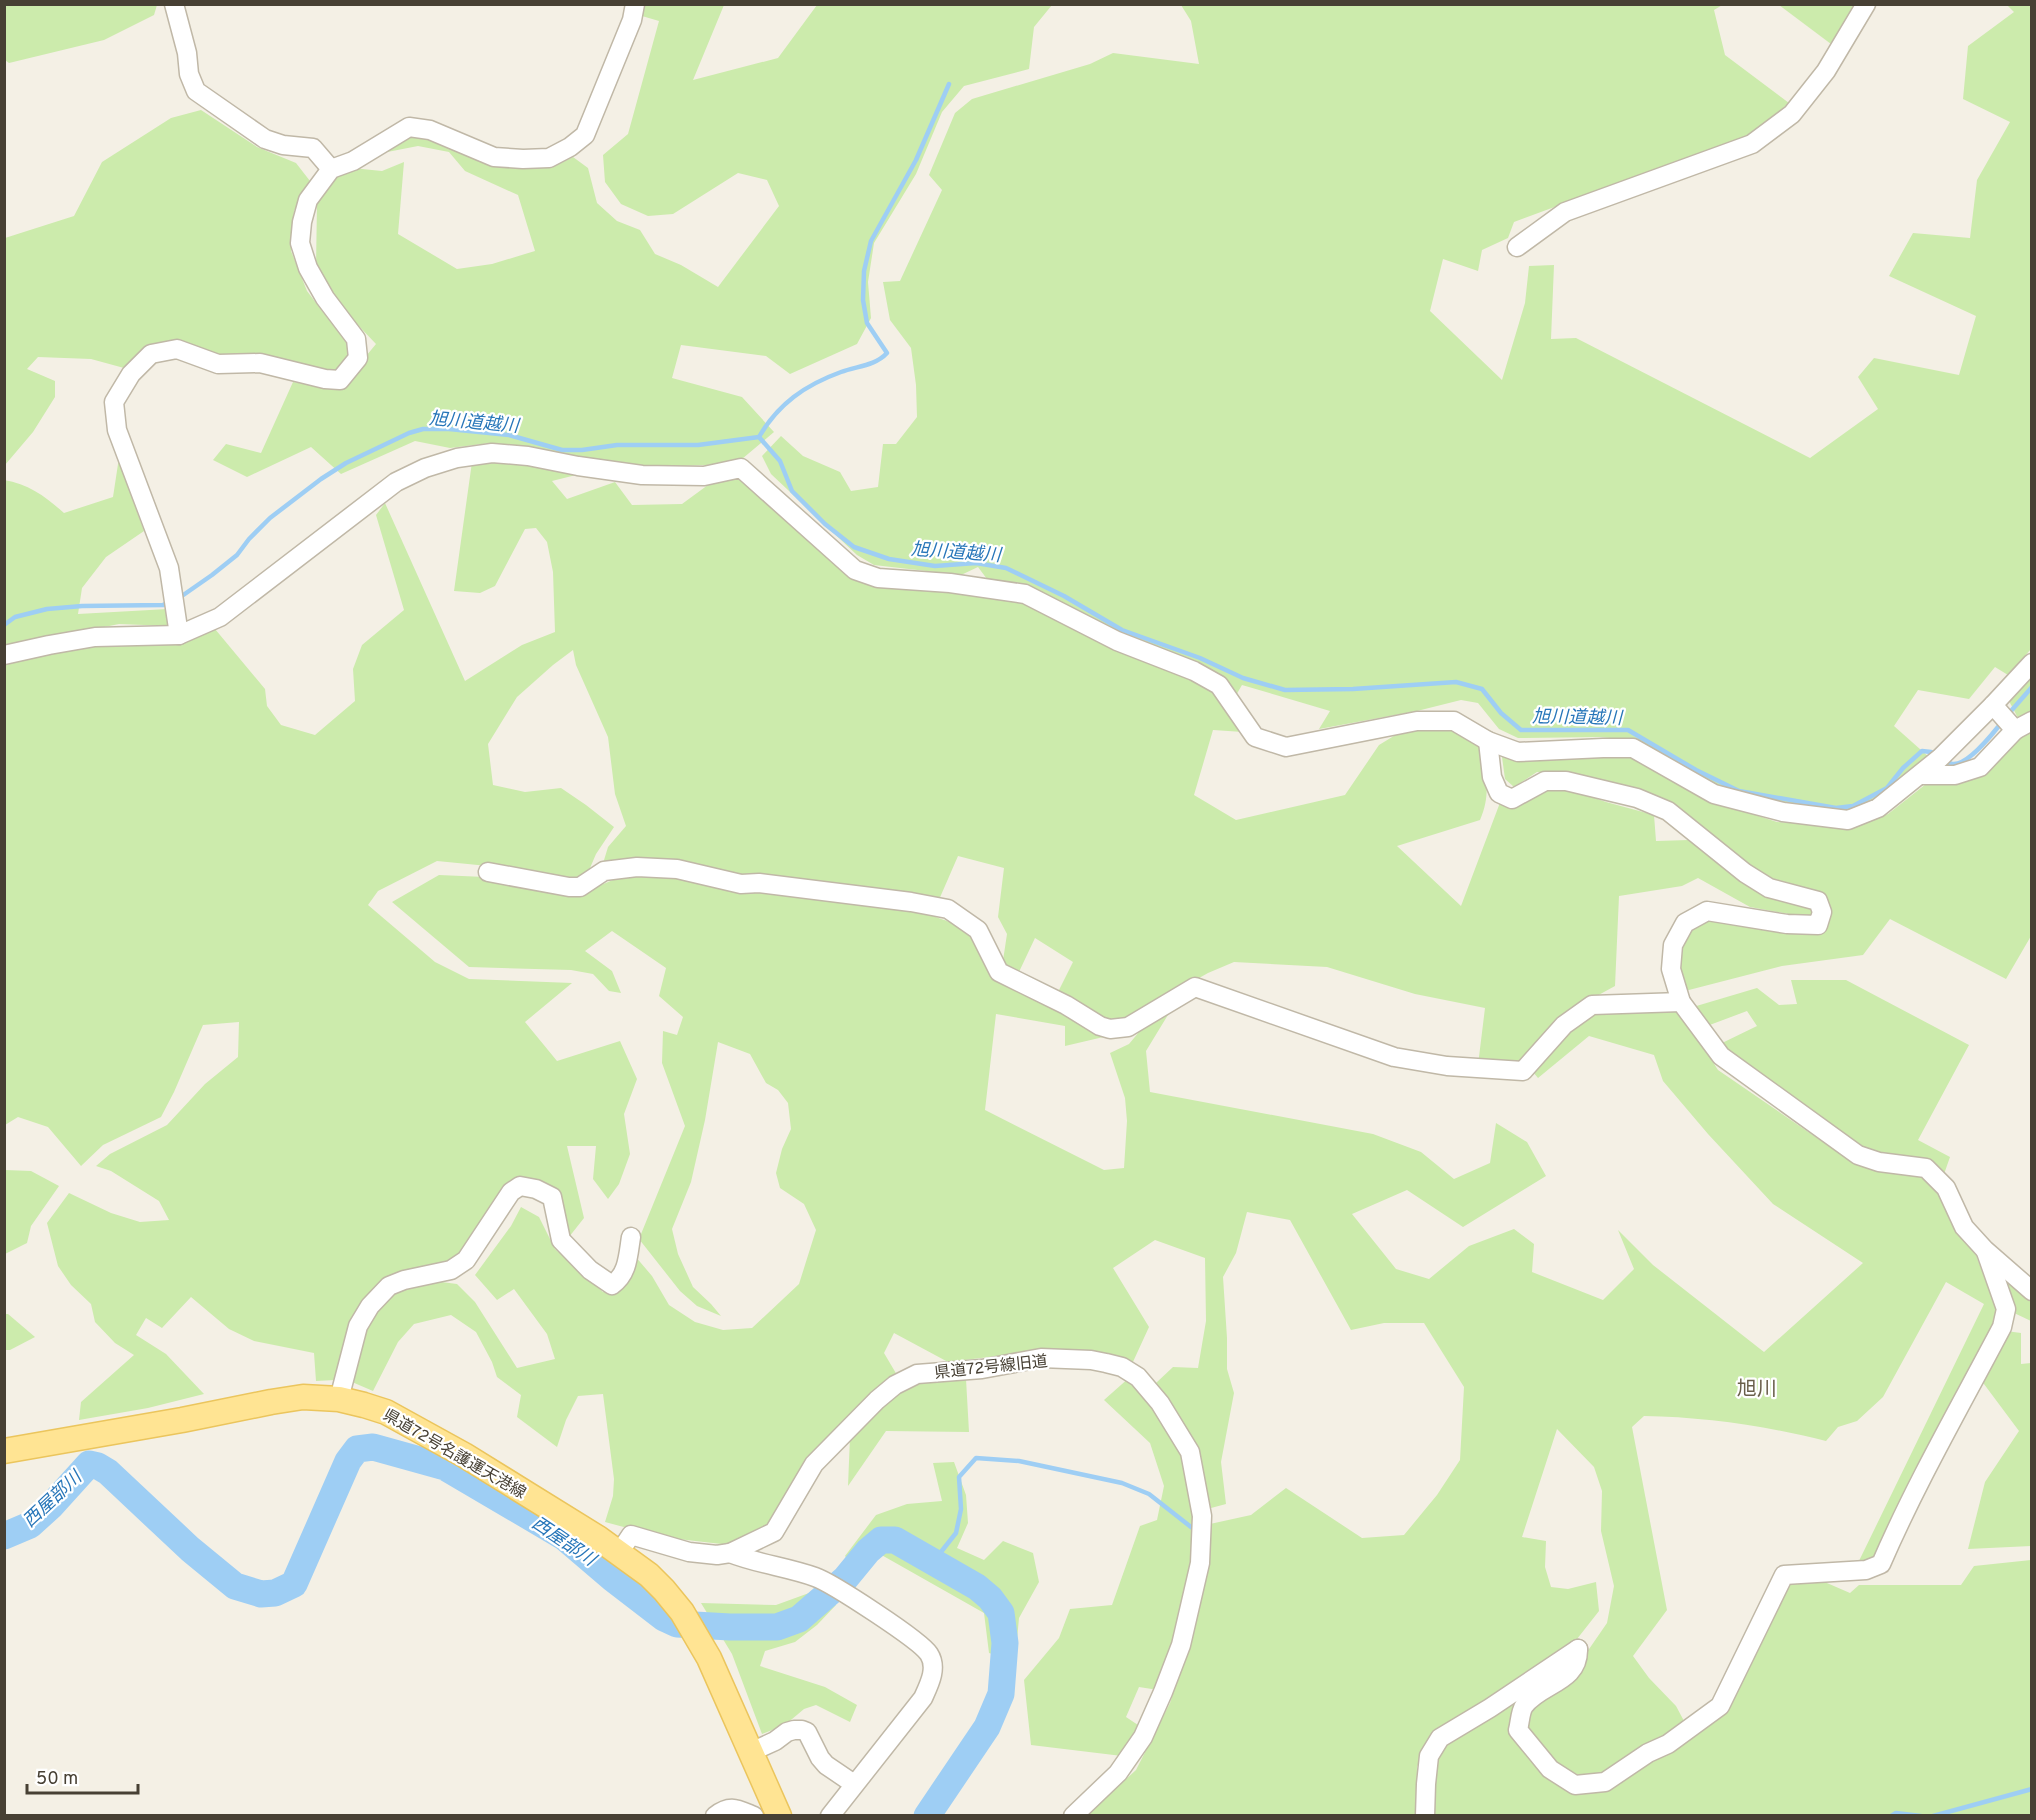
<svg xmlns="http://www.w3.org/2000/svg" width="2036" height="1820" font-family="Overpass,'Noto Sans JP',sans-serif">
	<style>
		.green { fill: #ccebac }
		.lines { fill: none; stroke-linecap: round; stroke-linejoin: round }
		.stream { stroke: #9ecef4; stroke-width: 4.5 }
		.river { stroke: #9ecef4; stroke-width: 27 }
		.minor-casing { stroke: #c0b8a7; stroke-width: 21 }
		.major-casing { stroke: #ebc55d; stroke-width: 27 }
		.minor { stroke: #fff; stroke-width: 18 }
		.major { stroke: #ffe493; stroke-width: 24 }
		.labels { text-anchor: middle; stroke-width: 4.5; stroke-linejoin: round; paint-order: stroke }
		.street-label { font-size: 16px; fill: #474034; stroke: #fff }
		.water-label { font-size: 18px; font-style: italic; fill: #2776b9; stroke: #fff }
		.quarter-label { font-size: 20px; fill: #6a5f4b; stroke: #fff }
	</style>
	<rect width="100%" height="100%" fill="#f4f0e5"/>
	<!-- green -->
	<g class="green">
		<path d="M5 4H157V5L154 15 104 40 9 63 5 60Z"/>
		<path d="M1724 4 1714 10 1725 55 1789 103 1746 138 1709 150 1514 222 1508 238 1482 250 1478 271 1443 259 1430 311 1502 380 1525 303 1529 266 1554 265 1551 339 1576 338 1810 458 1878 409 1858 377 1874 358 1959 375 1976 316 1889 276 1913 233 1970 238 1977 180 2010 122 1963 99 1968 46 2014 12 2007 5H2031V649L2008 675 1995 667 1969 699 1918 690 1894 726 1930 758 1878 802 1843 816 1781 805 1715 787 1629 740 1600 737 1518 738 1499 729 1478 703 1461 700 1417 711 1319 729 1330 711 1242 685 1235 697 1138 642 1028 588 987 579 978 567 961 575 874 565 857 555 771 474 762 456 781 436 803 456 840 472 851 491 878 487 883 444H896L917 417 916 385 911 348 890 320 883 282 900 281 942 190 929 175 955 113 972 99 1090 64 1113 53 1199 64 1191 21 1181 5Z"/>
		<path d="M645 5H724L693 80 778 58 817 5H1052L1034 27 1029 69 964 86 942 112 916 174 874 243 868 282 871 318 857 344 790 374 766 356 681 345 672 378 742 397 774 432 742 459 707 465 658 467 598 461 490 443 450 448 415 441 341 474 311 447 247 477 213 460 226 444 261 453 293 382 338 390 376 344 334 300 316 268 317 203 329 182 352 168 382 171 404 162 398 234 457 269 492 264 535 251 518 195 465 171 449 152 418 146 372 155 414 134 459 150 492 166 551 168 573 157 588 168 597 203 617 221 640 230 655 254 681 265 718 287 779 206 767 180 738 173 673 214 648 216 621 204 605 182 603 155 628 134 659 21 642 16Z"/>
		<path d="M1779 5H1858L1831 44Z"/>
		<path d="M201 110 257 147 296 163 310 181 294 211 291 251 307 291 348 345 349 358 337 373 216 358 175 341 146 345 124 368 91 359 38 357 27 369 55 381V397L33 432 5 465V238L74 216 102 162 171 118Z"/>
		<path d="M120 451 131 495 144 531 106 557 82 588 78 614 168 609 169 626 119 624 5 647 4 480C29 484 46 497 64 513L113 497Z"/>
		<path d="M507 460 580 474 552 481 567 499 615 482 632 505 682 504 712 482 736 476 850 578 875 584 957 589 1023 601 1214 688 1243 732 1213 730 1194 795 1236 820 1345 795 1379 745 1402 731 1445 724 1481 745C1485 773 1492 793 1480 820L1397 846 1461 906 1501 800 1545 789 1566 788 1606 802 1654 815 1656 841 1689 840 1763 894 1814 908 1811 918 1750 907 1698 878 1682 886 1619 896 1615 986 1593 998 1519 1065H1478L1485 1008 1415 994 1327 967 1234 962 1208 973 1128 1018 1111 1021 1057 994 1073 962 1035 938 1018 974 1002 967 1007 934 998 917 1004 868 958 856 938 902 601 870 608 847 626 826 615 794 608 737 576 665 573 650 553 665 517 697 488 744 493 785 525 792 561 788 586 805 614 827 596 854 587 875 577 880 488 866 437 861 378 891 368 905 435 962 469 979 572 983 525 1022 557 1061 620 1041 637 1079 624 1114 630 1154 619 1184 608 1199 593 1179 596 1146H567L584 1218 569 1237 556 1193 513 1182 463 1255 447 1265 390 1279 335 1380 316 1381 314 1353 254 1341 229 1329 191 1297 162 1328 146 1318 136 1335 166 1354 204 1394 148 1408 79 1420 81 1402 134 1355 115 1343 95 1322 91 1304 71 1285 58 1266 47 1223 69 1193 111 1213 140 1222 169 1220 159 1201 111 1171 96 1166 110 1154 167 1125 205 1084 238 1057 239 1022 203 1025 174 1092 161 1117 103 1145 81 1166 48 1127 18 1117 5 1125 4 665 58 651 108 643 180 642 215 629 265 689 267 706 281 725 315 735 355 701 353 669 362 645 404 610 376 515 385 503 465 681 522 645 555 632 553 572 547 542 536 528 525 529 495 586 480 593 454 591 472 462Z"/>
		<path d="M2031 674V715L2018 718 2009 701Z"/>
		<path d="M2030 731H2031V936L2006 979 1890 919 1863 955 1782 966 1685 991C1675 958 1676 952 1696 923L1713 919 1821 932 1828 900 1796 885 1760 875 1672 804 1630 786 1570 773 1537 772 1514 787 1505 779 1502 757 1524 759 1631 756 1712 801 1777 822 1854 827 1888 814 1926 784 1963 782 1988 771 2019 739Z"/>
		<path d="M439 875 485 877 585 892 615 879 655 875 682 877 745 893 762 890 923 913C969 927 976 933 992 979L1112 1035 1065 1046V1026L996 1014 985 1110 1104 1170 1124 1168 1127 1121 1125 1098 1110 1053 1129 1044 1144 1026 1174 1005 1146 1051 1150 1092 1373 1134 1421 1152 1454 1179 1490 1163 1496 1123 1527 1142 1546 1176 1463 1227 1407 1190 1352 1214 1396 1269 1429 1279 1469 1246 1514 1229 1534 1244 1532 1272 1603 1300 1634 1269 1618 1230 1653 1265 1764 1352 1863 1263 1773 1204 1708 1134 1663 1081 1654 1055 1589 1036 1538 1078 1533 1072 1574 1025 1592 1013 1678 1008 1718 1070 1849 1160 1882 1172 1920 1174 1939 1195 1957 1232 1976 1255 1998 1313 1874 1560 1858 1563 1984 1304 1946 1282 1883 1397 1857 1421 1838 1427 1826 1441C1767 1426 1705 1417 1644 1416L1632 1427 1667 1610 1633 1656 1649 1678 1676 1706 1684 1721 1664 1739 1644 1744 1606 1774H1577L1552 1761 1526 1729 1532 1709 1570 1684 1586 1664 1587 1652 1607 1623 1614 1586 1601 1531 1602 1491 1594 1467 1557 1429 1522 1537 1546 1541 1545 1567 1551 1587 1568 1589 1596 1582 1599 1611 1577 1639 1473 1712 1434 1733 1417 1767 1416 1816 1087 1815 1136 1770 1170 1703 1193 1632 1210 1531V1524L1251 1515 1286 1488 1362 1538 1404 1535 1437 1495 1460 1460 1464 1387 1424 1323H1384L1351 1330 1290 1220 1247 1212 1236 1253 1223 1277 1227 1338V1369L1234 1393 1221 1462 1226 1504 1211 1508 1198 1457 1191 1438 1156 1383 1173 1367 1198 1368 1206 1321 1205 1258 1155 1240 1113 1268 1149 1327 1132 1364 1105 1353 1031 1352 948 1362 894 1333 884 1353 897 1375 861 1403 813 1455 769 1526 730 1545 661 1537 605 1522 613 1496 614 1479 603 1394 578 1396 566 1420 557 1447 517 1417 521 1395 497 1377 492 1362 476 1332 451 1315 414 1324 398 1342 373 1391 352 1382 362 1338 379 1309 390 1295 426 1280 457 1284 475 1302 517 1368 555 1359 547 1334 514 1289 497 1300 475 1275 511 1226 521 1207 539 1217 555 1249 603 1292 616 1293 628 1283 635 1256 652 1276 669 1305 695 1322 723 1330 752 1328 799 1284 816 1230 804 1204 780 1188 776 1173 782 1149 791 1129 788 1103 778 1090 766 1083 750 1054 718 1042 705 1120 691 1182 672 1229 678 1254 693 1287 711 1304 721 1316 697 1306 680 1291 639 1239 685 1126 662 1063 663 1031 677 1035 683 1017 659 996 666 968 612 931 585 951 612 971 621 993 609 991 593 974 571 970 469 967 392 902Z"/>
		<path d="M1791 980H1846L1969 1045 1918 1140 1950 1157 1943 1177 1860 1147 1731 1055 1720 1044 1757 1026 1747 1011 1707 1026 1693 1007 1757 988 1779 1005 1797 1004Z"/>
		<path d="M5 1170 31 1171 59 1186 31 1226 27 1243 5 1254Z"/>
		<path d="M2003 1274 2031 1300V1321L2012 1312Z"/>
		<path d="M5 1314H8L35 1337 10 1350H5Z"/>
		<path d="M2006 1331 2021 1333V1364L2031 1363V1546L1968 1549 1985 1482 2019 1431 1981 1380Z"/>
		<path d="M1130 1377 1157 1410 1182 1454 1194 1513 1191 1559 1181 1618 1158 1690 1139 1687 1126 1717 1141 1727 1122 1756 1031 1745 1024 1680 1059 1638 1070 1609 1112 1605 1140 1526 1157 1520 1164 1486 1150 1443 1104 1400Z"/>
		<path d="M966 1379 969 1432 886 1431 848 1486 850 1437 899 1392 927 1380Z"/>
		<path d="M954 1462 966 1495 968 1523 957 1548 984 1560 1003 1541 1033 1553 1039 1582 1019 1618 1015 1661 989 1653 984 1613 878 1553 858 1572 845 1556 876 1515 907 1504 942 1501 933 1463Z"/>
		<path d="M2031 1560V1815L1432 1816 1436 1761 1443 1745 1520 1694 1517 1704 1543 1773 1624 1779 1660 1757 1703 1726 1788 1582 1820 1580 1850 1593 1859 1585H1961L1974 1566Z"/>
		<path d="M809 1593 836 1605 817 1625 795 1642 765 1651 760 1666 825 1687 857 1705 850 1722 816 1705 804 1709 785 1725 762 1734 732 1654 701 1603 776 1605Z"/>
	</g>
	<g class="lines">
		<!-- stream -->
		<g class="stream">
			<path d="M759 437C778 404 805 385 841 372 857 366 875 366 887 353L867 323 863 300 864 271 871 241 916 160 949 84"/>
			<path d="M179 598 212 575 237 555 249 539 270 518 321 479 346 463 409 433 423 429H449L509 435 562 450H582L617 445H698L759 437 780 461 792 491 825 524 854 547 889 559 935 566 976 563 1006 568 1064 596 1122 630 1200 658 1243 678 1285 690 1353 689 1456 682 1482 689 1501 713 1521 730H1628L1696 770 1739 791 1836 808 1853 806 1887 788 1903 768 1922 751 1931 752 1936 755"/>
			<path d="M4 625 15 617 47 609 82 606 163 605 169 603"/>
			<path d="M2011 711 2032 687"/>
			<path d="M1943 759C1946 761 1949 763 1952 764 1966 766 1990 737 1998 727"/>
			<path d="M933 1562 956 1533 961 1509 959 1477 976 1458 1019 1461 1122 1483 1149 1494 1191 1527"/>
			<path d="M1891 1816 1896 1813 1921 1816"/>
			<path d="M1933 1816 2032 1789"/>
		</g>
		<!-- river -->
		<path class="river" d="M4 1536 30 1525 51 1506 89 1464 98 1466 108 1472 190 1549 235 1586 261 1594 275 1593 294 1584 348 1461 357 1449 373 1447 445 1467 564 1537 612 1578 664 1618 677 1624 730 1627H777L799 1619 845 1579 868 1551 881 1540H895L977 1587 990 1598 1001 1613 1005 1643 1001 1694 987 1727 927 1816"/>
		<!-- minor casing -->
		<g class="minor-casing">
			<g id="minor">
				<path d="M174 4 187 53 189 74 196 91 265 139 283 145 313 148 331 169"/>
				<path d="M1517 247 1565 212 1752 144 1792 114 1826 71 1866 4"/>
				<path d="M179 635 169 568 117 430 114 402 131 374 151 354 177 349 218 364 260 363 325 379 340 380 358 358 356 339 325 298 308 268 300 243 302 222 308 200 331 169 353 161 409 127 430 130 494 157 523 159 549 158 570 147 585 135 632 20 635 4"/>
				<path d="M4 655 49 645 95 637 179 635 220 617 396 482 425 468 457 458 492 453 528 456 578 466 642 475 704 476 741 468 855 570 878 578 950 583 1025 594 1117 641 1194 671 1219 685 1255 737 1286 747 1417 721H1454L1488 741 1518 752 1603 748H1633L1714 794 1783 812 1848 820 1878 808 1940 758 1993 705 2032 663"/>
				<path d="M1993 705 2015 730 2032 721"/>
				<path d="M1488 741 1492 777 1499 793 1512 799 1545 781H1566L1637 798 1668 811 1745 873 1769 888 1818 901 1822 912 1818 925 1787 924 1707 911 1685 923 1673 945 1671 969 1681 1002 1721 1056 1858 1155 1879 1162 1926 1168 1946 1188 1964 1227 1985 1250 2032 1291"/>
				<path d="M1921 775H1955L1980 767 2015 730"/>
				<path d="M488 872 569 887H580L604 871 637 867 677 869 741 884 759 883 911 902 948 909 978 930 999 972 1066 1005 1100 1026 1110 1029 1128 1027 1195 987 1394 1057 1447 1066 1523 1071 1564 1025 1592 1005 1681 1002"/>
				<path d="M339 1399 358 1326 370 1306 389 1286 404 1280 451 1270 466 1260 511 1192 520 1186 536 1189 552 1197 561 1240 590 1270 612 1285C628 1274 628 1256 631 1237"/>
				<path d="M619 1553 631 1535 689 1552 717 1555 730 1553 774 1532 814 1464 877 1400 895 1385 917 1374 982 1369 1041 1358 1091 1360 1106 1363 1122 1367 1138 1377 1160 1403 1190 1452 1202 1516 1200 1563 1181 1645 1163 1692 1143 1737 1118 1773 1073 1816"/>
				<path d="M730 1553C758 1564 787 1567 815 1577 832 1583 920 1640 929 1654 938 1668 929 1685 923 1698L830 1816"/>
				<path d="M1578 1649C1579 1683 1541 1683 1524 1706 1520 1712 1520 1723 1518 1730L1550 1769 1575 1785 1605 1782 1648 1753 1668 1744 1720 1706 1784 1575 1866 1570 1881 1564C1916 1483 1961 1405 2002 1327L2006 1309 1986 1252"/>
				<path d="M751 1752 775 1741 787 1732 794 1730H802L807 1732 820 1758 826 1765 854 1784"/>
				<path d="M715 1816C730 1804 737 1809 754 1816"/>
				<path d="M1425 1816 1426 1784 1429 1756 1440 1738 1490 1708 1578 1649"/>
			</g>
		</g>
		<!-- major casing -->
		<g class="major-casing">
			<path id="major" d="M4 1451 182 1420 271 1402 303 1397 339 1399 364 1405 386 1412 464 1455 598 1538 649 1575 664 1590 682 1612 709 1658 779 1816"/>
		</g>
		<!-- minor -->
		<use href="#minor" class="minor"/>
		<!-- major -->
		<use href="#major" class="major"/>
	</g>
	<g class="labels">
		<!-- street labels -->
		<g class="street-label">
			<text transform="translate(991 1366) rotate(-6)" y="6">県道72号線旧道</text>
			<text transform="translate(455 1453) rotate(30)" y="6">県道72号名護運天港線</text>
		</g>
		<!-- water labels -->
		<g class="water-label">
			<text transform="translate(474 422) rotate(5)" y="6">旭川道越川</text>
			<text transform="translate(956 552) rotate(4)" y="6">旭川道越川</text>
			<text transform="translate(1577 717) rotate(1)" y="6">旭川道越川</text>
			<text transform="translate(52 1499) rotate(-43)" y="6">西屋部川</text>
			<text transform="translate(564 1541) rotate(34)" y="6">西屋部川</text>
		</g>
		<!-- quarter labels -->
		<g class="quarter-label">
			<text x="1757" y="1395">旭川</text>
		</g>
	</g>
	<!-- border -->
	<rect width="2036" height="1820" fill="none" stroke="#474034" stroke-width="12"/>
	<!-- scale -->
	<path d="M27 1784v9h111v-9" fill="none" stroke="#474034" stroke-width="3"/>
	<text x="36" y="1784" font-size="18" fill="#474034" stroke="#ffffff" stroke-width="4.5" paint-order="stroke">50 m</text>
</svg>
